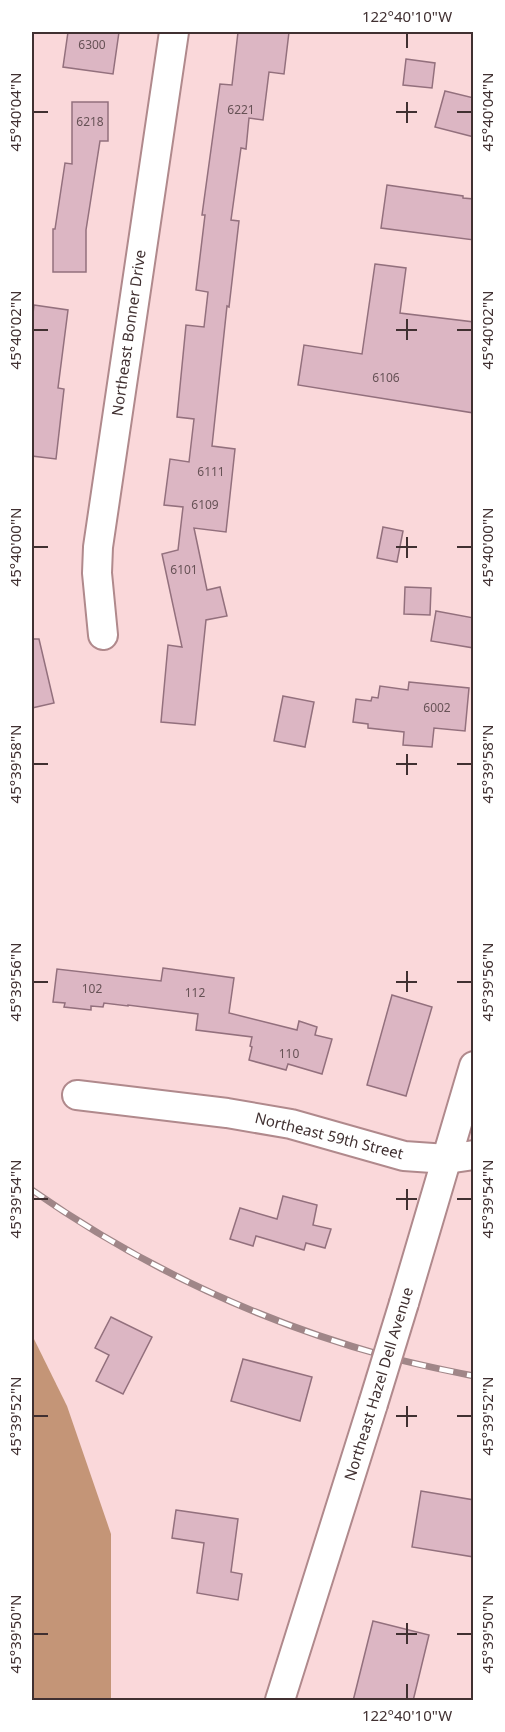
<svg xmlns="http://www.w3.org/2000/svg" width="505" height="1732" font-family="'Noto Sans',sans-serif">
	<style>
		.forest { fill: #c49577 }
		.building { fill: #dcb6c3; stroke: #93707d; stroke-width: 1.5 }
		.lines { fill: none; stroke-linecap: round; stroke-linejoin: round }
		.minor-casing { stroke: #b0898c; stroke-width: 32 }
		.minor { stroke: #fff; stroke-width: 28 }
		.rail-casing { stroke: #a08688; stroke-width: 7 }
		.rail { stroke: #fff; stroke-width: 4.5; stroke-dasharray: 14; stroke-linecap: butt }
		.minor-bridge-casing { stroke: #b0898c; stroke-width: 32; stroke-linecap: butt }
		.minor-bridge { stroke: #fff; stroke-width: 28 }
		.ticks { fill: none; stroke: #403031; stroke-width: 2 }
		.labels { text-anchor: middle; stroke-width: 5; stroke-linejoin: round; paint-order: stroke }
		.number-label { font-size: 12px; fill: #675256 }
		.street-label { font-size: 15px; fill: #403031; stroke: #fff }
		.neatline { fill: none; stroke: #403031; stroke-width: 2 }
		.ticks-label { font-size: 15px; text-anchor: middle; fill: #403031 }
	</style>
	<rect width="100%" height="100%" fill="#fad8da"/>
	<!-- forest -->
	<path class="forest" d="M32 1335 67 1406 111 1534V1700H32Z"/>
	<!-- building -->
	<g class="building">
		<path d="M68 32H119L113 74 63 67Z"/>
		<path d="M238 32H289L284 74 269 72 263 120 249 118 246 149 241 148 231 220 239 221 229 307 227 306 212 446 235 449 226 532 194 528 207 590 220 587 227 616 206 620 195 725 161 722 168 645 182 647 162 554 178 550 183 507 164 505 170 459 189 462 194 419 177 417 186 325 204 327 208 292 196 290 205 215H202L220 84 232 85Z"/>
		<path d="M406 59 435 63 432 88 403 85Z"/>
		<path d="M445 91 474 98V137L435 127Z"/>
		<path d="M72 102H108V141H100L86 230V272H53V229H55L65 163 72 164Z"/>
		<path d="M387 185 463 196V198L474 199V240L381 228Z"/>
		<path d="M375 264 406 268 400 313 474 322V413L298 385 304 345 362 354Z"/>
		<path d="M34 305 68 310 58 388 64 389 56 459 32 456V322Z"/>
		<path d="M383 527 403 531 397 562 377 558Z"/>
		<path d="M405 587 431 588 430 615 404 614Z"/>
		<path d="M436 611 474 618V648L431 641Z"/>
		<path d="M32 639H39L54 703 32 708Z"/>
		<path d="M409 682 469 688 465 731 434 728 432 747 403 745 404 732 368 728V724L353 722 356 699 371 701 372 697 378 698 380 686 408 690Z"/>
		<path d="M283 696 314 702 305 747 274 741Z"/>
		<path d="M163 968 234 978 229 1013 297 1030 299 1021 317 1027 315 1035 332 1039 322 1074 288 1064 286 1070 249 1060 252 1047 250 1046 252 1037 196 1030 198 1014 128 1005V1006L104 1003 103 1007 91 1006V1010L64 1007 65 1003 53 1002 57 969 161 981Z"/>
		<path d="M392 995 432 1007 406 1096 367 1085Z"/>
		<path d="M283 1196 317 1205 313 1225 331 1229 325 1248 306 1243 304 1250 256 1236 253 1246 230 1239 240 1208 277 1219Z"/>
		<path d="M111 1317 152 1337 123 1394 96 1381 109 1355 95 1348Z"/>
		<path d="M243 1359 312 1377 300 1421 231 1401Z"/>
		<path d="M421 1491 474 1500V1557L412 1547Z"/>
		<path d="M176 1510 238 1519 231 1572 242 1574 238 1600 197 1593 204 1543 172 1538Z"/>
		<path d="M373 1621 429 1635 413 1701H353Z"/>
	</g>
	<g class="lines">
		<!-- minor casing -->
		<g class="minor-casing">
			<g id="minor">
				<path d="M103 635 97 573 98 547 174 32"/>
				<path d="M77 1095 227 1113 291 1124 404 1156 447 1159 474 1155"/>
				<path d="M404 1303 474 1066"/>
				<path d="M280 1700 373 1404"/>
			</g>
		</g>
		<!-- minor -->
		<use href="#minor" class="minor"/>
		<!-- rail casing -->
		<g class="rail-casing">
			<path id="rail" d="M32 1190C139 1265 258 1321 385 1356 414 1364 444 1370 474 1376"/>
		</g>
		<!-- rail -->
		<use href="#rail" class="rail"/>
		<!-- minor-bridge casing -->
		<g class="minor-bridge-casing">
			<path id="minor-bridge" d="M373 1404 404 1303"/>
		</g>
		<!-- minor-bridge -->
		<use href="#minor-bridge" class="minor-bridge"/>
	</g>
	<!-- ticks -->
	<path class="ticks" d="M407 33V48M407 102V123M33 112H48M396 112H417M457 112H472M407 319V340M33 330H48M396 330H417M457 330H472M407 537V558M33 547H48M396 547H417M457 547H472M407 754V775M33 764H48M396 764H417M457 764H472M407 971V992M33 982H48M396 982H417M457 982H472M407 1189V1210M33 1199H48M396 1199H417M457 1199H472M407 1406V1427M33 1416H48M396 1416H417M457 1416H472M407 1623V1644M33 1634H48M396 1634H417M457 1634H472M407 1684V1699"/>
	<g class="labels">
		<!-- number labels -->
		<g class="number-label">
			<text x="92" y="49">6300</text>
			<text x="241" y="114">6221</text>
			<text x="90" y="126">6218</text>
			<text x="386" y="382">6106</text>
			<text x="211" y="476">6111</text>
			<text x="205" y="509">6109</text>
			<text x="184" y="574">6101</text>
			<text x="437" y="712">6002</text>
			<text x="92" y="993">102</text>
			<text x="195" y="997">112</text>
			<text x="289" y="1058">110</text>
		</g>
		<!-- street labels -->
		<g class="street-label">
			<text transform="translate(129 333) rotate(-82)" y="5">Northeast Bonner Drive</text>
			<text transform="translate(329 1136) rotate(14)" y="5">Northeast 59th Street</text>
			<text transform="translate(379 1384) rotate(-73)" y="5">Northeast Hazel Dell Avenue</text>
		</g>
	</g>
	<!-- border -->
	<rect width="505" height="1732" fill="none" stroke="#ffffff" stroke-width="66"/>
	<rect x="33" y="33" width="439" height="1666" class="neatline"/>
	<g class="ticks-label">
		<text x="407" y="22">122°40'10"W</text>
		<text transform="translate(16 112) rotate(-90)" y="5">45°40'04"N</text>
		<text transform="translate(488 112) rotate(-90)" y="5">45°40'04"N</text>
		<text transform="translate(16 330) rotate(-90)" y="5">45°40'02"N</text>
		<text transform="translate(488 330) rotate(-90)" y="5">45°40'02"N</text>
		<text transform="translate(16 547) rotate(-90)" y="5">45°40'00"N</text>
		<text transform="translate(488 547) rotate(-90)" y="5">45°40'00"N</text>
		<text transform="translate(16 764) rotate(-90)" y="5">45°39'58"N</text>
		<text transform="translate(488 764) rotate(-90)" y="5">45°39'58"N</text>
		<text transform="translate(16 982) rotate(-90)" y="5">45°39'56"N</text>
		<text transform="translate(488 982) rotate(-90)" y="5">45°39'56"N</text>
		<text transform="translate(16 1199) rotate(-90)" y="5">45°39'54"N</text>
		<text transform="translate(488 1199) rotate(-90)" y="5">45°39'54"N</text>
		<text transform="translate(16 1416) rotate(-90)" y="5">45°39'52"N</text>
		<text transform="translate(488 1416) rotate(-90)" y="5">45°39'52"N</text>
		<text transform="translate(16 1634) rotate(-90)" y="5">45°39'50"N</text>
		<text transform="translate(488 1634) rotate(-90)" y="5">45°39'50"N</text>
		<text x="407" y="1721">122°40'10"W</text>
	</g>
</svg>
